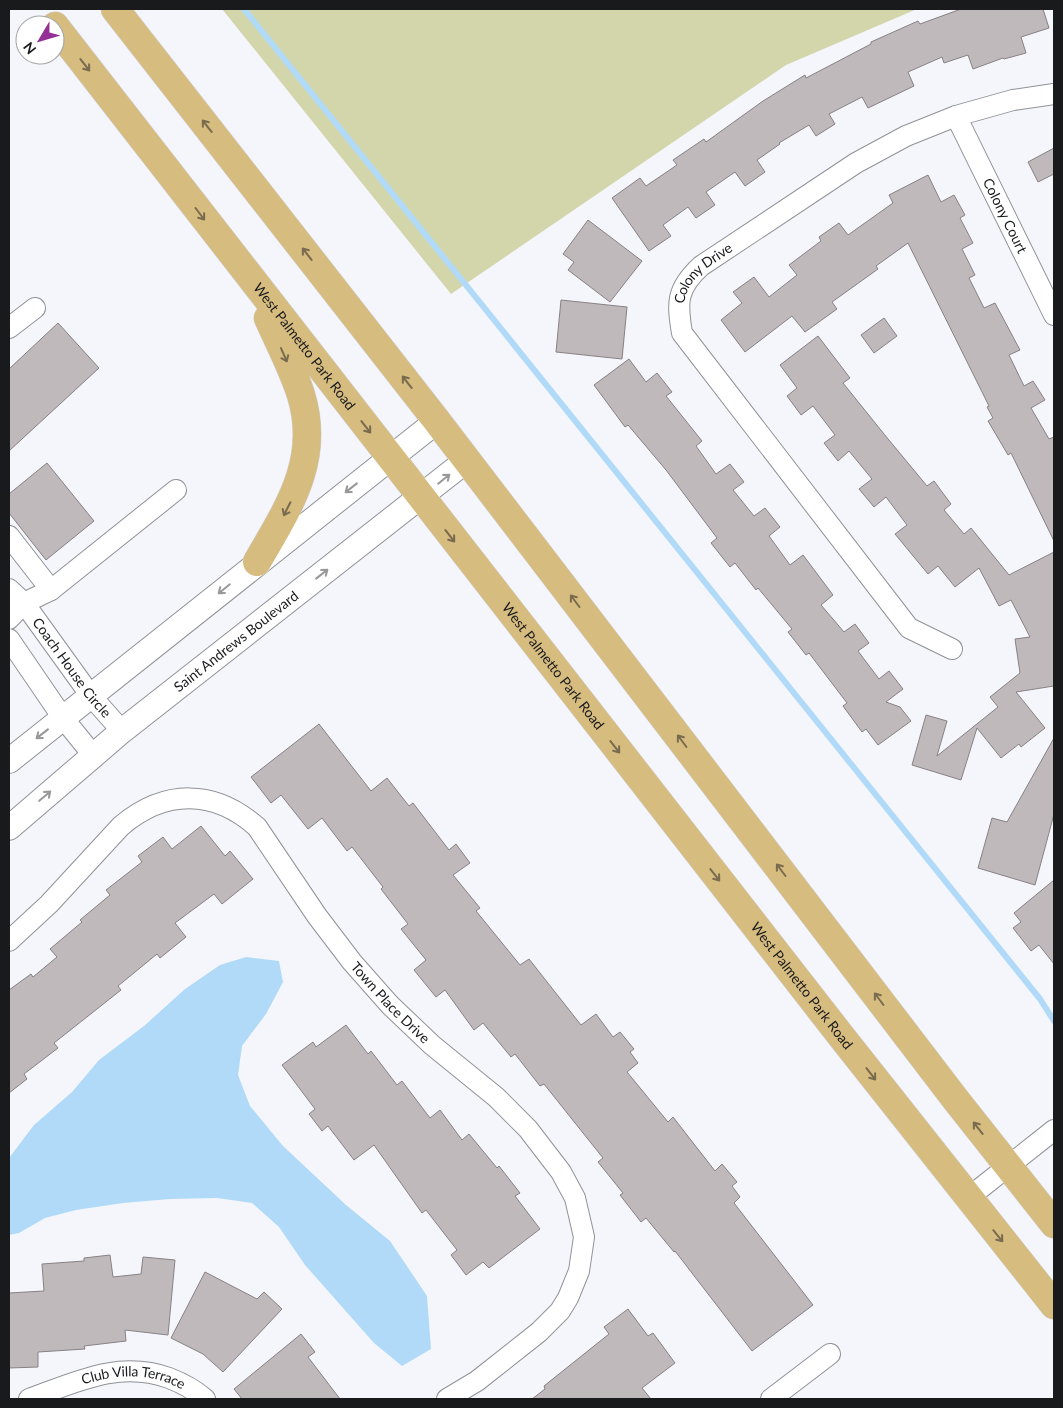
<svg xmlns="http://www.w3.org/2000/svg" width="1063" height="1408" font-family="Lato,sans-serif">
	<style>
		.green { fill: #d3d6aa }
		.water { fill: #b1daf8 }
		.lines { fill: none; stroke-linecap: round; stroke-linejoin: round }
		.stream { stroke: #b1daf8; stroke-width: 6 }
		.building { fill: #c0b9bc; stroke: #878183 }
		.minor-casing { stroke: #909297; stroke-width: 22 }
		.tertiary-casing { stroke: #909297; stroke-width: 26 }
		.primary-casing { stroke: #d1d1d2; stroke-width: 29 }
		.minor { stroke: #fff; stroke-width: 20 }
		.tertiary { stroke: #fff; stroke-width: 24 }
		.primary { stroke: #d7bc80; stroke-width: 28 }
		.oneway { stroke: #786b4e }
		.oneway2 { stroke: #989899 }
		.labels { text-anchor: middle; stroke-width: 5; stroke-linejoin: round; paint-order: stroke }
		.street-label { font-size: 14px; fill: #191a1c; stroke: #fff }
	</style>
	<rect width="100%" height="100%" fill="#f4f6fc"/>
	<!-- green -->
	<path class="green" d="M222 9H917L786 65 451 294Z"/>
	<!-- water -->
	<path class="water" d="M246 957 279 961 283 982 266 1014 242 1046 238 1075 250 1106 283 1146 346 1205 390 1241 427 1296 431 1349 402 1366 374 1343 305 1265 279 1227 252 1203 217 1198 170 1199 123 1203 76 1210 45 1218 19 1233 9 1235V1158L34 1125 72 1092 99 1060 144 1026 185 989 220 965Z"/>
	<g class="lines">
		<!-- stream -->
		<path class="stream" d="M244 9 1040 999 1054 1021"/>
	</g>
	<!-- building -->
	<g class="building">
		<path d="M961 9H1043L1049 28 1021 37 1026 53 1004 59 1003 58 973 69 968 55 944 63 942 57 908 72 914 86 868 108 862 97 829 114 835 124 816 136 809 125 779 143 780 144 757 160 765 172 745 186 735 172 706 192 715 205 696 218 688 207 663 225 671 236 649 251 612 198 640 178 646 186 677 165 673 160 704 139 706 142 763 101 805 75 806 78 871 44V42L918 21 920 24Z"/>
		<path d="M1054 148V174L1038 182 1028 162Z"/>
		<path d="M928 175 941 202 954 195 965 215 960 218 973 243 962 249 975 275 969 278 984 308 995 303 1020 350 1009 355 1024 386 1033 381 1045 400 1031 408 1049 439 1054 437V541L1011 453 1008 455 988 421 993 418 987 407 989 406 908 243 876 266 878 269 832 302 837 309 805 332 792 316 745 352 721 320 742 303 733 292 754 277 769 297 797 275 789 265 821 241 819 237 839 223 848 235 893 203 889 195Z"/>
		<path d="M588 220 642 261 610 302 568 270 574 262 563 254Z"/>
		<path d="M561 300 627 307 622 359 556 352Z"/>
		<path d="M884 318 897 336 874 353 861 335Z"/>
		<path d="M58 323 99 368 9 451V369Z"/>
		<path d="M818 336 850 378 843 383 884 434 927 486 934 481 951 504 944 510 964 534 971 528 1009 575 1054 552V686L1016 692 1045 728 1021 747 1019 744 1001 758 977 728 961 780 912 765 926 715 947 721 937 756 998 707 990 697 1020 673 1015 639 1030 637 1011 600 999 606 979 568 955 587 938 566 928 574 895 534 907 525 886 497 874 507 859 489 872 479 849 451 838 461 824 443 835 435 813 406 801 415 787 396 797 388 780 365Z"/>
		<path d="M629 359 646 382 657 373 672 392 666 396 702 441 696 446 716 474 730 464 744 482 733 490 754 516 765 508 780 527 769 536 790 565 803 555 833 595 821 605 844 632 855 624 869 643 858 651 879 679 889 671 903 689 886 702 900 707 911 721 878 745 866 729 862 732 843 706 847 703 809 653 806 655 788 632 792 629 758 588 756 590 735 563 730 567 711 543 717 538 666 470 628 425 625 427 594 385Z"/>
		<path d="M47 463 94 521 46 560 9 513V494Z"/>
		<path d="M319 724 371 791 387 778 409 806 413 803 449 850 456 844 470 863 453 875 480 908 476 911 520 965 529 959 581 1025 596 1014 613 1037 620 1032 634 1049 630 1052 638 1063 627 1072 668 1122 673 1117 715 1171 722 1164 737 1182 732 1186 740 1197 734 1203 813 1305 752 1351 675 1251 674 1252 646 1218 641 1222 620 1195 623 1193 598 1162 603 1158 544 1084 540 1086 515 1054 511 1057 483 1023 474 1030 445 990 436 997 414 970 426 960 401 929 408 924 381 889 383 887 352 847 347 851 322 818 308 829 281 795 271 803 251 777Z"/>
		<path d="M1054 738V814L1035 885 978 868 992 818 1007 822Z"/>
		<path d="M201 826 225 856 230 851 253 879 222 904 214 894 175 923 186 937 160 958 157 954 118 986 121 990 54 1043 58 1048 24 1074 27 1079 9 1093V990L31 974 33 977 57 957 50 949 82 922 80 920 110 895 106 890 142 862 138 856 163 837 172 849Z"/>
		<path d="M1054 880V964L1039 945 1031 951 1013 928 1021 922 1014 913Z"/>
		<path d="M346 1025 368 1054 371 1051 397 1085 402 1081 430 1118 440 1110 462 1140 469 1134 497 1168 499 1166 520 1193 515 1196 540 1229 489 1268 483 1262 466 1275 451 1255 457 1250 426 1210 422 1213 374 1145 354 1160 328 1126 322 1131 309 1114 315 1109 282 1065 313 1042 316 1047Z"/>
		<path d="M110 1255 113 1277 141 1274 143 1257 175 1260 168 1335 125 1330 126 1341 84 1346 85 1349 38 1352V1367L9 1368V1293L44 1291 42 1264 84 1261V1258Z"/>
		<path d="M205 1272 257 1299 264 1292 282 1309 223 1372 203 1354 171 1338Z"/>
		<path d="M628 1309 648 1336 653 1333 675 1363 642 1388 651 1399H532L545 1389 544 1386 609 1334 604 1327Z"/>
		<path d="M301 1334 315 1352 308 1357 340 1399H242L234 1389Z"/>
	</g>
	<g class="lines">
		<!-- minor casing -->
		<g class="minor-casing">
			<g id="minor">
				<path id="s1" d="M956 116 1054 315"/>
				<path d="M9 328 35 308"/>
				<path d="M9 536 51 590"/>
				<path id="s2" d="M9 589 24 603 91 696 122 731"/>
				<path d="M9 619 24 603 51 590 176 490"/>
				<path d="M9 639 63 718 93 755"/>
				<path id="s3" d="M952 649 909 628 682 333C677 303 676 289 701 266L856 163 906 136 956 116 1013 100 1054 94"/>
				<path id="s4" d="M9 941 49 904 121 826C165 789 214 789 257 827L317 916 352 962 390 1005 432 1045 496 1097 528 1129 561 1172 575 1198 584 1237 579 1271 568 1298 560 1311 539 1332 477 1381 447 1399"/>
				<path d="M968 1198 1054 1130"/>
				<path id="s5" d="M29 1399C76 1382 119 1360 169 1378 182 1383 195 1390 205 1399"/>
				<path d="M771 1399 830 1354"/>
			</g>
		</g>
		<!-- tertiary casing -->
		<g class="tertiary-casing">
			<g id="tertiary">
				<path d="M9 761 437 421"/>
				<path id="s6" d="M9 828 122 731 467 460"/>
			</g>
		</g>
		<!-- primary casing -->
		<g class="primary-casing">
			<g id="primary">
				<path d="M115 9 437 421 956 1100 1054 1224"/>
				<path id="s7" d="M55 26 841 1036 1054 1305"/>
				<path d="M257 562C288 508 321 460 301 395 293 369 279 343 268 318"/>
			</g>
		</g>
		<!-- minor -->
		<use href="#minor" class="minor"/>
		<!-- tertiary -->
		<use href="#tertiary" class="tertiary"/>
		<!-- primary -->
		<use href="#primary" class="primary"/>
	</g>
	<!-- one-way arrows -->
	<defs><path id="oneway-shaft" d="M-6 0H5M1.5-3L5.5 0L1.5 3" fill="none" stroke-width="1.6" stroke-linecap="round" stroke-linejoin="round" transform="scale(1.25)"/></defs>
	<g class="oneway">
		<use href="#oneway-shaft" transform="translate(85 65) rotate(52)"/>
		<use href="#oneway-shaft" transform="translate(207 126) rotate(-128)"/>
		<use href="#oneway-shaft" transform="translate(200 214) rotate(53)"/>
		<use href="#oneway-shaft" transform="translate(307 254) rotate(-128)"/>
		<use href="#oneway-shaft" transform="translate(284 355) rotate(66)"/>
		<use href="#oneway-shaft" transform="translate(407 382) rotate(-128)"/>
		<use href="#oneway-shaft" transform="translate(366 427) rotate(52)"/>
		<use href="#oneway-shaft" transform="translate(287 509) rotate(117)"/>
		<use href="#oneway-shaft" transform="translate(450 536) rotate(52)"/>
		<use href="#oneway-shaft" transform="translate(575 601) rotate(-127)"/>
		<use href="#oneway-shaft" transform="translate(682 741) rotate(-127)"/>
		<use href="#oneway-shaft" transform="translate(615 747) rotate(52)"/>
		<use href="#oneway-shaft" transform="translate(781 870) rotate(-127)"/>
		<use href="#oneway-shaft" transform="translate(715 875) rotate(52)"/>
		<use href="#oneway-shaft" transform="translate(879 999) rotate(-127)"/>
		<use href="#oneway-shaft" transform="translate(871 1074) rotate(52)"/>
		<use href="#oneway-shaft" transform="translate(978 1128) rotate(-128)"/>
		<use href="#oneway-shaft" transform="translate(998 1236) rotate(51)"/>
	</g>
	<g class="oneway2">
		<use href="#oneway-shaft" transform="translate(444 479) rotate(-39)"/>
		<use href="#oneway-shaft" transform="translate(351 488) rotate(142)"/>
		<use href="#oneway-shaft" transform="translate(322 574) rotate(-38)"/>
		<use href="#oneway-shaft" transform="translate(224 589) rotate(141)"/>
		<use href="#oneway-shaft" transform="translate(42 734) rotate(142)"/>
		<use href="#oneway-shaft" transform="translate(45 796) rotate(-40)"/>
	</g>
	<g class="labels">
		<!-- street labels -->
		<g class="street-label">
			<text dy="5" stroke="none"><textPath href="#s1" startOffset="111">Colony Court</textPath></text>
			<text dy="5" stroke="none"><textPath href="#s3" startOffset="490">Colony Drive</textPath></text>
			<text dy="5" stroke="none"><textPath href="#s7" startOffset="406">West Palmetto Park Road</textPath></text>
			<text dy="5" stroke="none"><textPath href="#s6" startOffset="294">Saint Andrews Boulevard</textPath></text>
			<text dy="5" stroke="none"><textPath href="#s2" startOffset="101">Coach House Circle</textPath></text>
			<text dy="5" stroke="none"><textPath href="#s7" startOffset="811">West Palmetto Park Road</textPath></text>
			<text dy="5" stroke="none"><textPath href="#s7" startOffset="1216">West Palmetto Park Road</textPath></text>
			<text dy="5" stroke="none"><textPath href="#s4" startOffset="532">Town Place Drive</textPath></text>
			<text dy="5" stroke="none"><textPath href="#s5" startOffset="109">Club Villa Terrace</textPath></text>
		</g>
	</g>
	<!-- border -->
	<rect width="1063" height="1408" fill="none" stroke="#191a1c" stroke-width="20"/>
	<!-- north arrow -->
	<g transform="translate(40 40) rotate(232)"><circle r="24" fill="#ffffff" stroke="#a3a3a4"/>
	<path d="M0-4L9 19L0 12L-9 19Z" fill="#942f95"/>
	<text y="-8" font-size="14" font-weight="bold" text-anchor="middle" fill="#191a1c">N</text>
	</g>
</svg>
